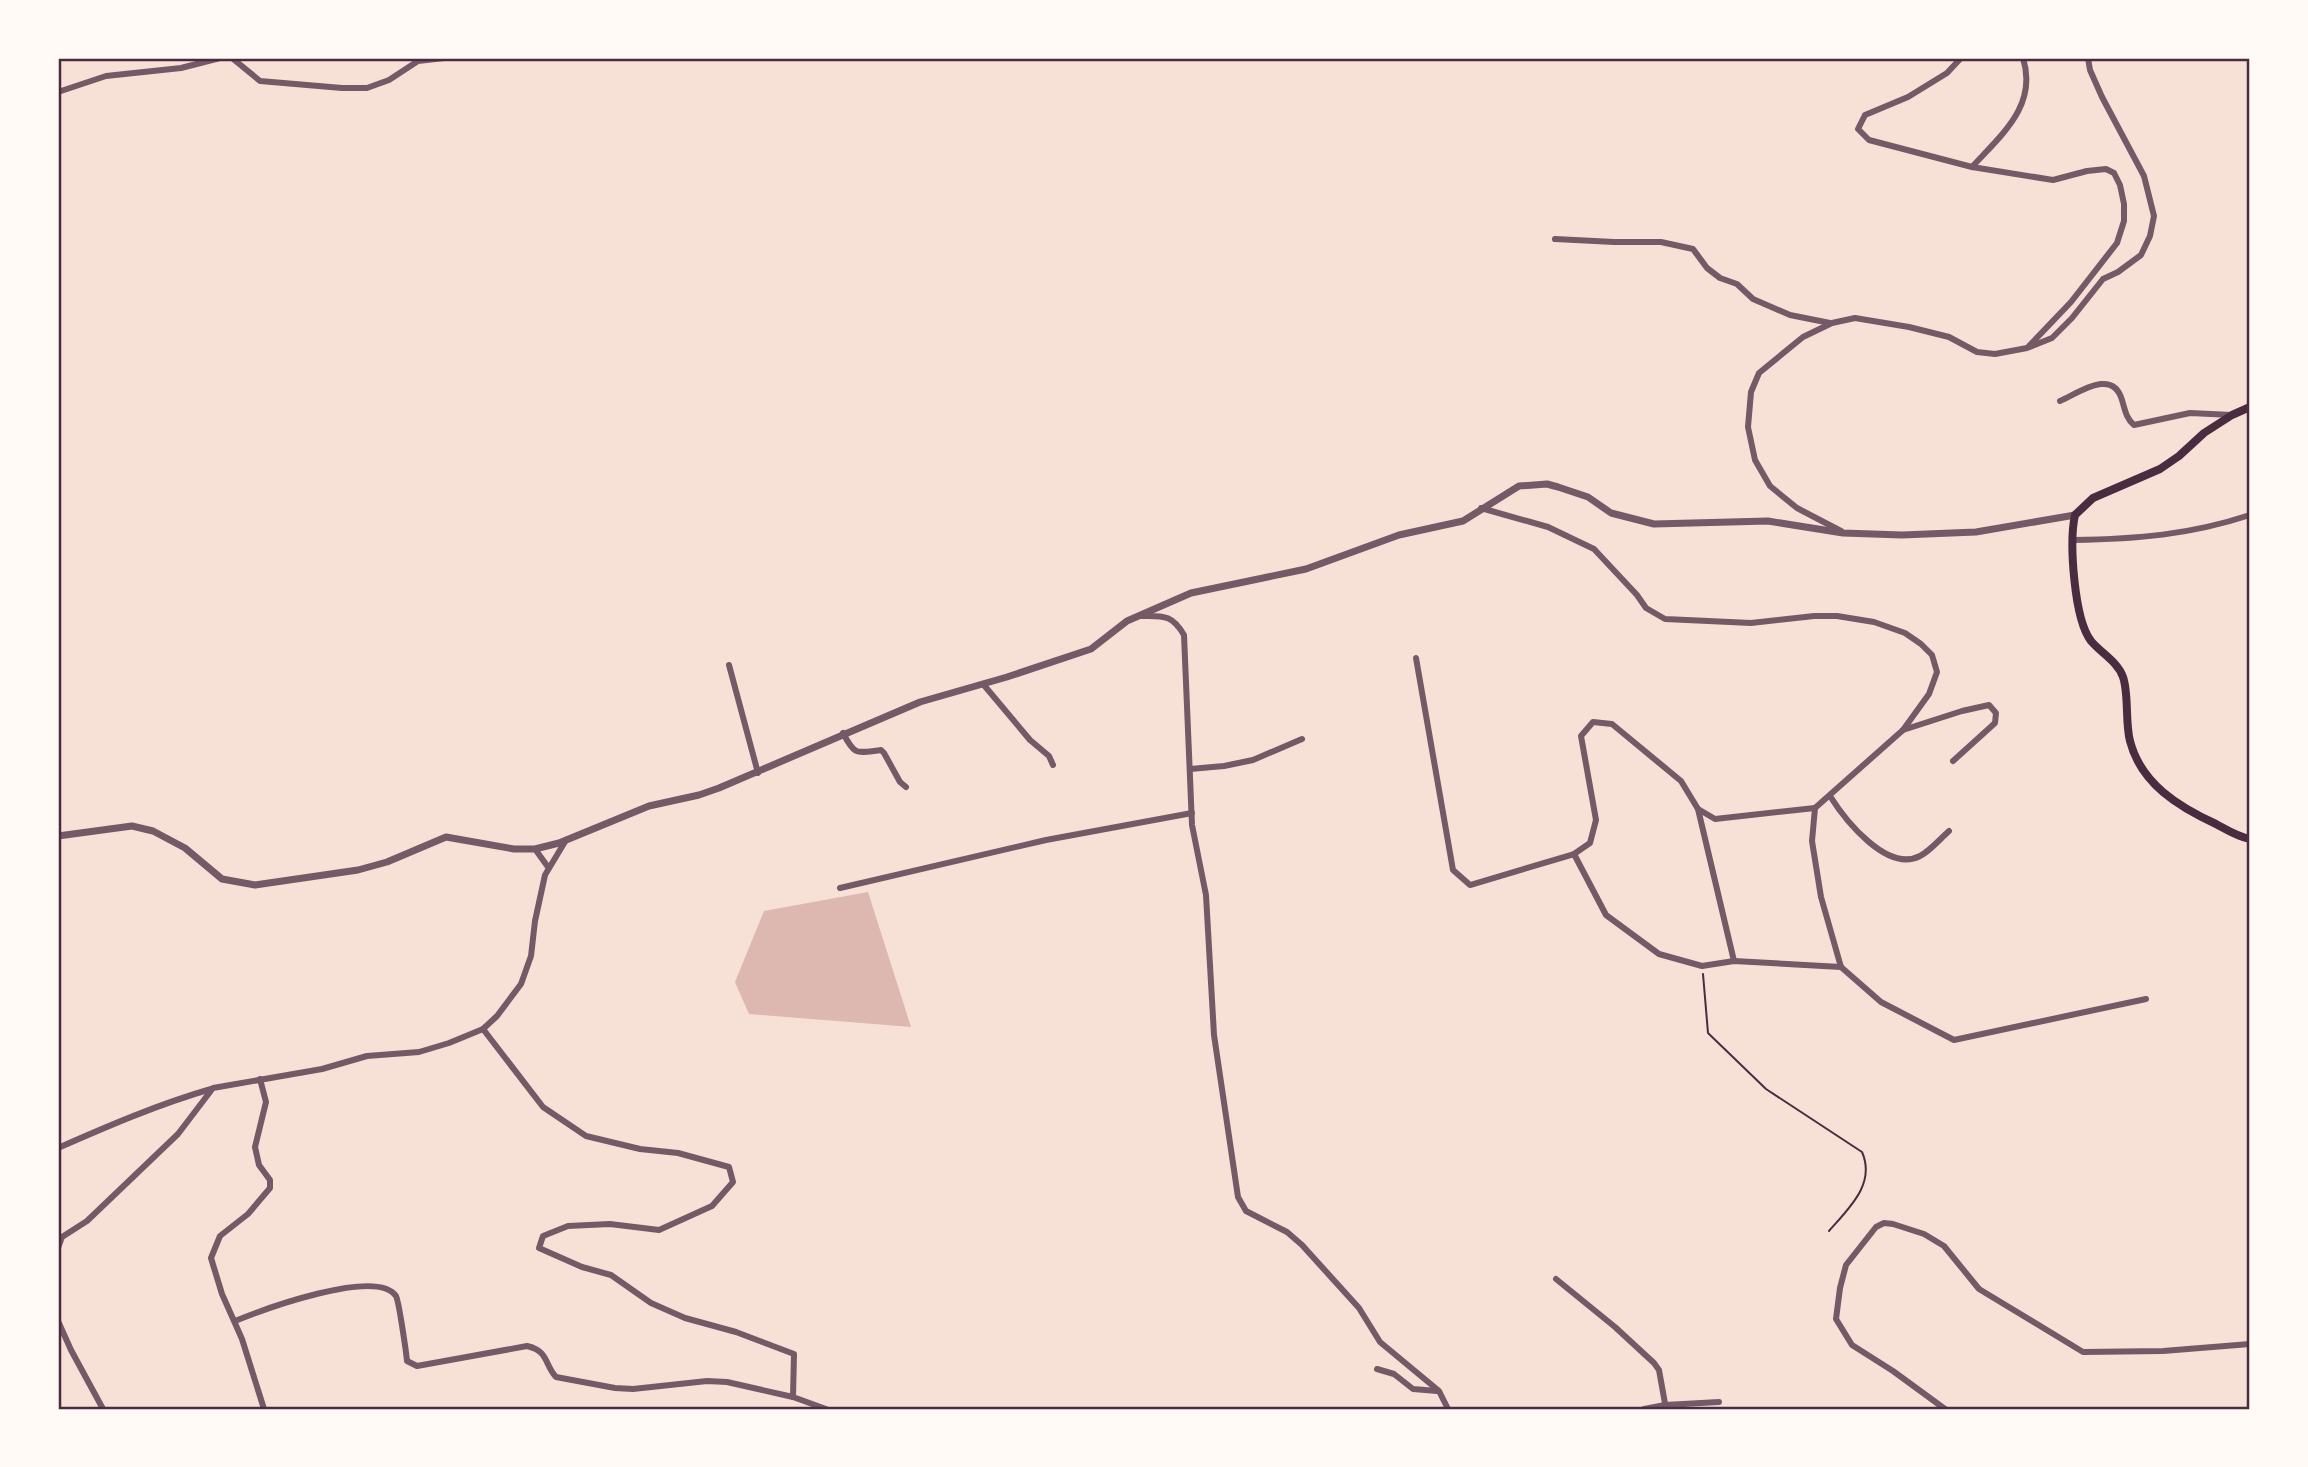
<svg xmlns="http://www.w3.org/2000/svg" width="2308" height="1467" font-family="Mulish,sans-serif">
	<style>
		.water { fill: #dcb8b0 }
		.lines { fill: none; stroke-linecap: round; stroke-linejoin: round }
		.path { stroke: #4a2c40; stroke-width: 2 }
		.minor { stroke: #755966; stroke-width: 6 }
		.tertiary { stroke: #755966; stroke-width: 7 }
		.secondary { stroke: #4a2c40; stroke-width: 8 }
		.neatline { fill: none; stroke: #4a2c40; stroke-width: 2.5 }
	</style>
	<rect width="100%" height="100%" fill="#f7e1d7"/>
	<!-- water -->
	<path class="water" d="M868 892 911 1027 749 1014 735 982 764 911Z"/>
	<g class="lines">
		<!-- path -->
		<path class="path" d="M1703 974 1708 1033 1766 1089 1862 1152C1876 1184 1849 1208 1829 1231"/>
		<!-- minor -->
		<g class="minor">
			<path d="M232 58 260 81 342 88H367L389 80 418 61 444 58"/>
			<path d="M1961 58 1947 73 1908 97 1865 115 1858 129 1869 140 1972 167 2053 180 2087 171 2106 169 2114 173 2120 185 2124 204V221L2117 243 2071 302 2029 346"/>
			<path d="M58 92 106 76 181 68 220 58"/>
			<path d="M1972 167C2001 135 2038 106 2023 58"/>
			<path d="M1555 239 1614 242H1661L1693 249 1707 268 1720 278 1737 284 1753 299 1790 315 1830 323"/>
			<path d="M2060 401C2080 392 2113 368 2122 400 2125 410 2126 418 2134 425L2190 413 2232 415"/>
			<path d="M1481 508 1548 527 1594 549 1637 595 1646 608 1665 619 1751 623 1814 616H1837L1874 622 1905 633 1921 644 1932 655 1937 672 1929 694 1903 730"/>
			<path d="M1841 531 1797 508 1770 486 1755 460 1748 427 1751 392 1759 373 1803 337 1832 323 1855 318 1909 327 1949 337 1977 352 1995 354 2027 348 2052 338 2072 318 2103 279 2118 272 2141 255 2150 236 2154 216 2144 176 2102 97 2090 70 2088 58"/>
			<path d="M2073 540C2137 539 2189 535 2250 515"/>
			<path d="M1141 616C1163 616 1172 614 1184 635L1192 825 1206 895 1214 1035 1238 1197 1246 1211 1287 1232 1302 1245 1359 1308 1380 1342 1439 1391 1448 1409"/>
			<path d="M1416 658 1453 870 1470 885 1574 854 1590 843 1596 820 1581 736 1593 722 1612 724 1681 781 1698 809 1734 961"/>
			<path d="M729 665 758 773"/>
			<path d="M983 684 1030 740 1049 756 1053 765"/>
			<path d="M843 733C855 756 856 753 881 750L884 753 900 782 906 787"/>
			<path d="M1190 769 1224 766 1253 760 1302 739"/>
			<path d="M1830 796C1845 820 1887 873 1920 856 1930 851 1940 839 1949 831"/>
			<path d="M1815 808 1812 841 1821 897 1841 967 1881 1002 1954 1040 2146 999"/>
			<path d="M1698 809 1715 819 1815 808 1903 730 1962 711 1989 705 1996 713 1995 723 1953 761"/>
			<path d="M535 849 548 867"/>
			<path d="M1574 854 1606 915 1659 954 1702 966 1734 961 1841 967"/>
			<path d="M840 888 1046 840 1192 813"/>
			<path d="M483 1029 543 1107 586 1136 640 1149 678 1153 729 1167 733 1182 712 1206 659 1230 610 1224 568 1226 543 1236 539 1248 582 1267 611 1275 651 1303 685 1318 736 1332 794 1354 793 1397 826 1409"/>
			<path d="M260 1079 266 1102 255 1147 259 1165 270 1180V1188L248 1214 220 1236 211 1258 222 1294 242 1339 264 1409"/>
			<path d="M58 1148C108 1126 159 1104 211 1089"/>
			<path d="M58 1248 62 1237 87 1221 178 1134 213 1088 322 1069 367 1056 419 1052 449 1043 483 1029 497 1016 521 984 531 956 535 921 545 875 566 840"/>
			<path d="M1556 1279 1615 1327 1654 1363 1659 1370 1666 1409"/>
			<path d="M58 1321 71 1350 103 1409"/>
			<path d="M235 1321C262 1310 377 1267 396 1296 399 1302 406 1351 407 1361L417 1366 527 1346C549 1351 544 1364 556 1377L615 1388 633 1389 707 1381 727 1382 793 1397"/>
			<path d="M1377 1369 1394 1374 1413 1389 1437 1391"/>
			<path d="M1644 1409 1665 1405 1719 1402"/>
			<path d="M1945 1409 1893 1371 1852 1345 1836 1319 1840 1288 1846 1265 1876 1227 1884 1223 1893 1224 1924 1234 1944 1246 1979 1289 2083 1352 2163 1351 2250 1344"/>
		</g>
		<!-- tertiary -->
		<path class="tertiary" d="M58 836 132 826 153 831 185 848 222 879 255 885 358 870 387 862 446 837 514 849H535L559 843 649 806 699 795 719 788 920 702 1007 677 1091 649 1127 621 1191 593 1306 569 1399 535 1463 521 1519 486 1547 484 1558 487 1588 497 1611 513 1654 524 1768 521 1843 533 1902 535 1976 532 2075 515"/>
		<!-- secondary -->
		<path class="secondary" d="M2250 407 2232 415 2204 433 2179 456 2160 469 2093 498 2075 515C2069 542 2074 619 2091 641 2101 653 2118 662 2123 677 2129 694 2125 722 2130 741 2141 784 2179 807 2216 824 2227 830 2238 837 2250 839"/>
	</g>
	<!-- border -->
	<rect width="2308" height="1467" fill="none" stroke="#fffaf5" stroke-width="119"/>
	<rect x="60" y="60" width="2188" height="1348" class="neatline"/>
</svg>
